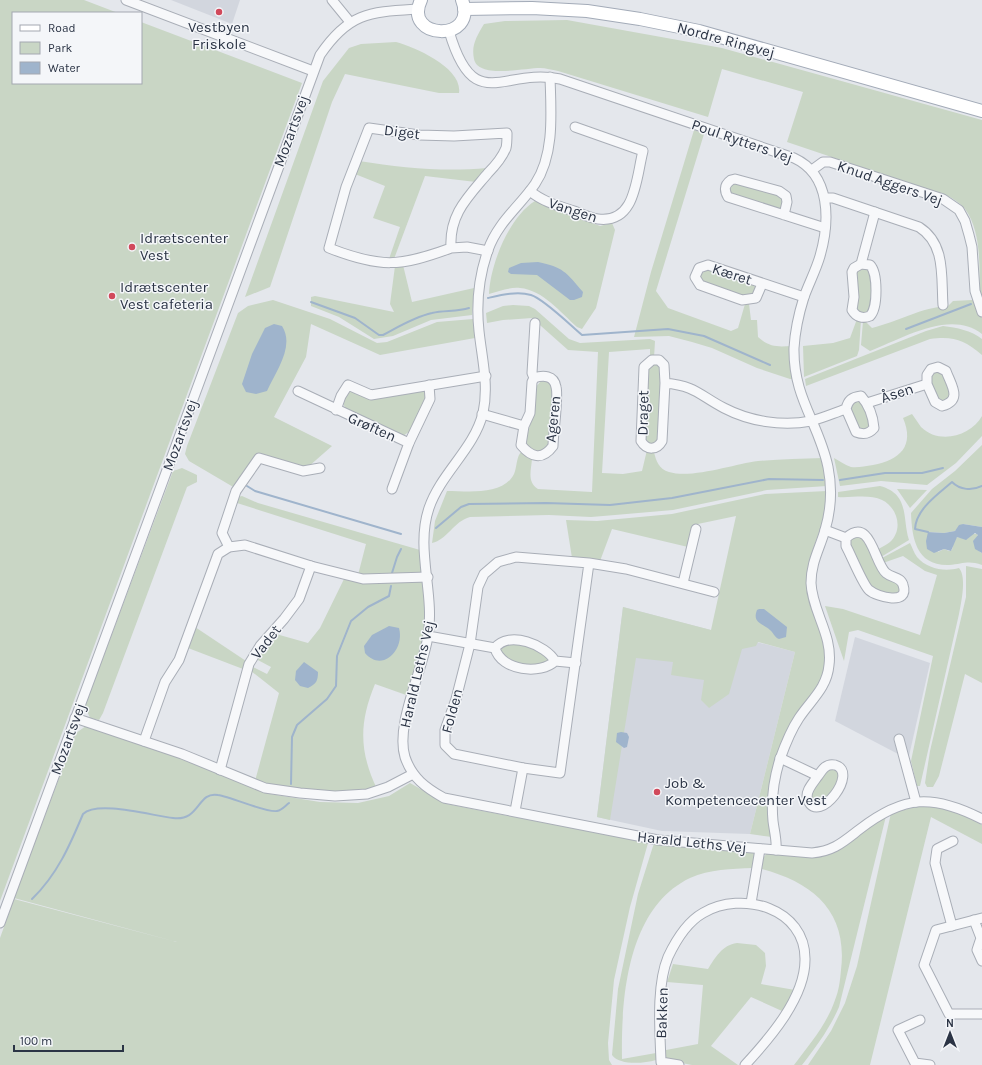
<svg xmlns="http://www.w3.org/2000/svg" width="982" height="1065" font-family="Karla,sans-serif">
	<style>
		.built { fill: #d2d6de }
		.green { fill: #c9d6c5 }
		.water { fill: #9fb4cc }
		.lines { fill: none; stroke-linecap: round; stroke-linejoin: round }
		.stream { stroke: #9fb4cc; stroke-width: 2 }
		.minor-casing { stroke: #a9aeb7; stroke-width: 11 }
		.major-casing { stroke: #a3abb8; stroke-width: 14 }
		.minor { stroke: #f7f8fa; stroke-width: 9 }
		.major { stroke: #fff; stroke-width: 12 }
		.poi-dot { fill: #d1495b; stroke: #f4f6f9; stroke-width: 1.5 }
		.labels { text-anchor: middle; stroke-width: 3; stroke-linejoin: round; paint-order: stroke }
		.poi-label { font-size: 15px; fill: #2b3445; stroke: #f4f6f9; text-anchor: start }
		.street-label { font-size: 15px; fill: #2b3445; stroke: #f4f6f9 }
	</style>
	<rect width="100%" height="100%" fill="#e4e7ec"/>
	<!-- built -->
	<g class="built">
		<path d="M171 0H240L232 24Z"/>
		<path d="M623 607 795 652 750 834 662 831 597 817Z"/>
		<path d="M855 637 930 663 909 756 900 755 835 721Z"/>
	</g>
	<!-- green -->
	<g class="green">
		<path d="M0 0H84L118 13H13V83H141V22L302 83 0 901Z"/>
		<path d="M567 20 722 48 982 120V300L980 295C979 268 982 232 965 209 961 204 955 200 950 197L787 142 803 92 722 69 708 117 558 71C552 70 546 68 540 68 524 68 478 79 474 59 471 45 477 36 484 24L505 21Z"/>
		<path d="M396 42C415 47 463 68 459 93H439L345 74 332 102 270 287 245 297 323 81 349 48 361 44Z"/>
		<path d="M694 130 704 134 656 291 668 308 731 331 738 328 745 304H749L751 320H757L758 337C769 347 777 347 791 346L794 379H790L757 368 712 348 692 342 669 336 634 337 651 272Z"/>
		<path d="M359 161C403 168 444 172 487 168L476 182 425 176 394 259H389L400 227 373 218 385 186 355 174Z"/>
		<path d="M732 183 779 194 784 200 781 209 729 194V187Z"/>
		<path d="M535 201 600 226 612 223 615 230 596 308 582 329 577 327C561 313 543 290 520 288 510 287 499 291 489 294 490 265 509 217 535 201Z"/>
		<path d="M403 265 412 302 474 288 472 315 431 320 393 336 374 339 339 317 311 306V297L315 296 394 312 390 304 395 266Z"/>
		<path d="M865 267 870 271 873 304 866 314H862L856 310V273L858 268Z"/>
		<path d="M707 270 754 284 756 290 750 298 704 285 700 277 702 273Z"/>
		<path d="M273 300 330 319 377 343 387 342 437 322 473 319 475 338 380 355 311 324 306 357 274 417 332 446 308 467H301L258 454 235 488 189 461 185 454 187 446 238 313 248 306Z"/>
		<path d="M972 300 975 301 982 318V334C950 309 902 339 870 351L861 345 863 321H865L872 328C897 322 922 307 948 306L953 301Z"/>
		<path d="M513 305 529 306 535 309 569 339 580 343 650 339 655 341 654 358H650V349L609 352 602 473 623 474 642 471 647 450 654 452C656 461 659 469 669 472 692 479 734 464 758 461 780 459 801 459 823 458L827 486 767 490 673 510 615 515 591 517 549 515 470 517C454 521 447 540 432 543L435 521 447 491C468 491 503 496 514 474 517 468 516 456 522 451L532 459C531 471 527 482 538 489L592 492 598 352 568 350 532 318 503 320 487 323 486 313 503 306Z"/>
		<path d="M857 319 861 320 859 350 857 356 804 377 803 346 833 343 850 338Z"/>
		<path d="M943 326C957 328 971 330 982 339V355C964 340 954 336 930 339L806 386 805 379 926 331Z"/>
		<path d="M651 364H661L660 438 653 445 645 442 647 370Z"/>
		<path d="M938 371 944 374 951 392 948 402H939L930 380 933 373Z"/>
		<path d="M541 381H547L553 384 552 446 536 454 527 445V436L533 414 535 388Z"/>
		<path d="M423 390 426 397 410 431 403 436 346 410 343 403 346 395 352 391Z"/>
		<path d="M861 398 871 423 869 429 860 430 849 407 852 400Z"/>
		<path d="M912 414C915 418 918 423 921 427 939 445 971 436 982 416V436L956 463 927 485 881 481 840 486 834 458C840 461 845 465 851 467 858 468 865 466 873 465 900 460 915 446 903 418Z"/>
		<path d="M982 445V527L963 524 955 531 944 533 929 532 938 552 944 549 949 551 952 550 954 540 957 537 967 539 973 534H977L978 535 974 541 980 552 982 553V565C968 560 963 564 949 565 916 566 912 538 911 513L932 489 955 471Z"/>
		<path d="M182 468 197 475V482L187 487 103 713 99 720 90 718 85 706 173 471Z"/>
		<path d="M880 486C910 494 902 518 909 540L881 557 877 550C881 547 887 545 890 542 904 529 897 507 882 500 870 494 851 498 838 497V492Z"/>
		<path d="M897 489 927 490 910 508Z"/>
		<path d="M827 491 825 515 809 561 808 570 827 647 823 678 784 742 772 837 750 834 795 652 758 642 756 646 742 649 729 694 709 708 701 700 704 680 671 675 673 662 636 658 610 820 597 817 623 607 711 630 736 516 693 525 688 547 612 529 600 561 572 558 566 520 597 521 672 514 765 494Z"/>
		<path d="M242 496 258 503 420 550 424 569 420 574 358 575 366 544 237 503 238 497Z"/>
		<path d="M856 535 864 538 882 571 897 580 901 589 897 595 880 592 870 586 848 542Z"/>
		<path d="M910 543C912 547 914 553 917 557 927 569 945 572 959 568 967 577 961 603 959 614L920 786H917L911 761 933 656 858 630 849 632 844 661 825 606 843 609 920 635 937 575 925 571 903 556 883 563 882 558Z"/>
		<path d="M966 566 982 569V683L965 674 939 776 933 787H927L925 783 930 751 966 597Z"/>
		<path d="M344 579 360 583 418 581 422 583 425 588V636L409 696 375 684C359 723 359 751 377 789L337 794 270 786 255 781 279 693 251 671V666L267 674 271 667 256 659 276 634 308 643 320 628Z"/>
		<path d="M195 627 246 661 243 669 188 648Z"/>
		<path d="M512 644 531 645 549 659 548 662C537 669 507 665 500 651L503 647Z"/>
		<path d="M86 726 177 756 270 794 320 802 358 803 389 796 410 783 447 804 648 843 630 907 614 980 608 1043 609 1060 612 1065H0V938L14 899 177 942 14 898 76 733Z"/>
		<path d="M830 769 836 770 841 777 827 800 817 804 812 799C810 788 821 774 830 769Z"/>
		<path d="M929 806 956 811 982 825V844L931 817 870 1065H808L831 1031 845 1003 857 966 891 813 916 807Z"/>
		<path d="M886 816 839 1007C830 1028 816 1047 802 1065H794C809 1045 827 1024 835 1000 839 990 840 981 841 970 848 912 814 883 762 869L763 858 767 853 818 856Z"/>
		<path d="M654 843 755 853 753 868C731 869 710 869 690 878 627 908 621 999 622 1059L656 1053V1060C642 1064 619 1065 612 1055L618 989 638 894Z"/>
		<path d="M737 943 756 945 765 953 766 966 761 984 795 990 782 1011 751 997 711 1046 738 1065H692L666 1060V1050L698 1044 703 985 667 982 673 964 708 969C715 958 722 945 737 943Z"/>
	</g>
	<!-- water -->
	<g class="water">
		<path d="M538 262C563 267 566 272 583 292L582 297 574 300H570L537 275 511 274 508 272 509 268 521 263Z"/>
		<path d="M274 324 282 326C295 346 276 371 267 391L256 394 246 392 242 384 252 354 265 328Z"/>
		<path d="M963 524 982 527V553L975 549 973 541 978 535 975 533 966 540 957 537 951 551 944 549 934 553 927 549 926 541 928 532 944 533 955 531 959 525Z"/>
		<path d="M759 609H764L787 627 786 637 779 639C774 637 774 633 770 630 762 623 752 623 757 610Z"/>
		<path d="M389 626 399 628C405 650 382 673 365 653L364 646 372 635Z"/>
		<path d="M304 662 318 672C318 681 316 684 308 688L300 686 295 680 296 671Z"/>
		<path d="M621 732 627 733 629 737 627 747 624 748 616 742 617 733Z"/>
	</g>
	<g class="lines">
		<!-- stream -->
		<g class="stream">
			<path d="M488 298C501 295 517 291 531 295 544 299 570 325 582 335L668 329 704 336 770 365"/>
			<path d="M311 302 355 318 379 335H383C398 327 414 317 432 313 444 310 457 312 469 308"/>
			<path d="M906 329 971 304"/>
			<path d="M840 480 885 473H922L943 468"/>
			<path d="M247 486 255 491 401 534"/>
			<path d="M436 528 461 507 469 504 546 503 610 505 672 498 769 479 823 480"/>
			<path d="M928 532 915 529C916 509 938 494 952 482 960 490 972 491 982 486"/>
			<path d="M392 573 397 557 401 549"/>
			<path d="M291 784 292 737 297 725 327 699 336 686 337 656 351 621 368 607 389 596 391 586"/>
			<path d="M32 899C57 875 70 845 83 814 98 800 153 816 173 818 200 822 197 791 218 795 232 797 266 813 277 811 282 810 285 806 289 803"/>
		</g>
		<!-- minor casing -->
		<g class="minor-casing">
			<g id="minor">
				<path d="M126 0 313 71"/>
				<path d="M332 0 350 22"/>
				<path d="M449 31C474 117 503 67 560 79L794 158C831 175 830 221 820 256 816 270 809 283 804 297 799 313 795 331 794 348 793 398 819 423 828 467 832 487 831 510 825 530 820 548 811 562 811 583 812 611 833 635 829 665 827 688 811 700 799 718 791 730 785 745 780 759 774 778 771 800 773 821 774 830 777 840 776 850"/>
				<path d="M550 77C551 111 555 154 535 184 519 207 498 222 488 250 479 276 476 304 479 331 482 359 489 385 483 413 474 449 441 473 429 508 415 549 435 593 428 636 423 670 395 725 405 757 412 778 426 788 444 798L658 840 812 853C834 851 843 842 860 829 904 795 933 794 982 819"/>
				<path d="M812 170 823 162H830L943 199 959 210 965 221 969 235 972 247 975 291 982 312"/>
				<path d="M530 191C543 202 559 206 574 211 582 214 590 218 598 219 636 224 636 178 643 151L575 127"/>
				<path d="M825 198H833L919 227C946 244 941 277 943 305"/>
				<path d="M784 215 787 202 786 196 779 191 735 179 731 180C724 185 724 190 728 197L822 227 825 228"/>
				<path d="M451 248C400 267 380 268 329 248L346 187 369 128 419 135 454 136 507 133C507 137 507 144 506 148 502 158 495 166 488 173 468 197 449 214 451 248L467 247 488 251"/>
				<path d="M861 264 870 265C878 273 878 308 870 316 863 319 856 317 852 310L854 297 852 272 854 268 861 264 875 212"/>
				<path d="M762 284 756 298 742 300 700 285 695 277 699 268 708 265 804 297"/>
				<path d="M534 378 532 373 535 323"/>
				<path d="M665 383 662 441C657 450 647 451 641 441L644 367 652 360H659L664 365 665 383C696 386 699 395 724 408 749 421 782 427 811 421 823 418 834 413 846 409L856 432C864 435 869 434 874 428 873 416 869 405 861 396 852 397 848 400 846 409"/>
				<path d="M298 391 409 443"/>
				<path d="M867 403 927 384 935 402 942 406C963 400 951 385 946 371L938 367 931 369 927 375V384"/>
				<path d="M336 410 341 396 348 385 371 395 486 376"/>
				<path d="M482 414 524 426 530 413 532 382 534 378C543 375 554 375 556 387 559 396 553 434 553 446 542 461 531 457 521 445L524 426"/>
				<path d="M392 489 409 443 430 399 429 385"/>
				<path d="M825 530 846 538C871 516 874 563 886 573 892 578 901 577 903 585 910 606 877 597 869 590 863 585 851 555 846 546V538"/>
				<path d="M229 547 222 533 236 491 259 458 303 471 320 468"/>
				<path d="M589 563 516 557 498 562 484 574 478 587 470 644 456 699 445 730V745L454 754 523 768 560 773 589 563 626 569 714 592"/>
				<path d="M683 583 696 529"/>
				<path d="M428 636 495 648"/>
				<path d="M555 661C541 675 501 671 495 648 509 630 546 645 555 661L576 663"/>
				<path d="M75 718 182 754 265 788 300 793 335 796 367 794 388 787 413 774"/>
				<path d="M899 739 916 802"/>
				<path d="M144 741 165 682 179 660 218 554 229 547 245 545 311 566 363 579 428 577"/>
				<path d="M780 758 818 776C813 783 804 792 808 800 818 826 860 772 835 765 826 763 822 770 818 776"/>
				<path d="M220 770 249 664 260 646 284 619 299 599 311 566"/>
				<path d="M515 811 523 768"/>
				<path d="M751 903 760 849"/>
				<path d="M982 918 936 930 924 965 949 1014H982"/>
				<path d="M974 920 981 938 977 950 982 961"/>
				<path d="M0 923 320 55C349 12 370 12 418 9"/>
				<path d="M952 926 935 863 937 849 953 841"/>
				<path d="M920 1020 898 1030 915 1063 930 1065"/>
				<path d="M679 1065 661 1062C660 1031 656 986 668 957 676 940 687 922 703 913 742 890 806 908 805 960 805 998 769 1039 745 1065"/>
			</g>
		</g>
		<!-- major casing -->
		<g class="major-casing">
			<g id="major">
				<path d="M421 0C402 40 479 43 462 0"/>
				<path d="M464 9 532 8 587 11 640 19 699 31 982 111"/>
			</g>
		</g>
		<!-- minor -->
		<use href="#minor" class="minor"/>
		<!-- major -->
		<use href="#major" class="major"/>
	</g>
	<!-- markers -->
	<g class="poi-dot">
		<circle cx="219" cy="12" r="4"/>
		<circle cx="132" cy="247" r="4"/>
		<circle cx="112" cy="296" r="4"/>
		<circle cx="657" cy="792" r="4"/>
	</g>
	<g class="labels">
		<!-- poi labels -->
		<g class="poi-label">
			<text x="219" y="32" text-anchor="middle">Vestbyen<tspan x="219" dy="17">Friskole</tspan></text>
			<text x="140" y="243">Idrætscenter<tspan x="140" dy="17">Vest</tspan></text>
			<text x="120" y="292">Idrætscenter<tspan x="120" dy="17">Vest cafeteria</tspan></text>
			<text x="665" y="788">Job &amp;<tspan x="665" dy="17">Kompetencecenter Vest</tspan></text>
		</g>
		<!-- street labels -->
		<g class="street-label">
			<text transform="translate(726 40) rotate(15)" y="5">Nordre Ringvej</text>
			<text transform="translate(291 131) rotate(-70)" y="5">Mozartsvej</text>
			<text transform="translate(402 132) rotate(7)" y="5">Diget</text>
			<text transform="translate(742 141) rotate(19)" y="5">Poul Rytters Vej</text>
			<text transform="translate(890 183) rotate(19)" y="5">Knud Aggers Vej</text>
			<text transform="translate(573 210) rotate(18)" y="5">Vangen</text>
			<text transform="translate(732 274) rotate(18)" y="5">Kæret</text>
			<text transform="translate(897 393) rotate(-18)" y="5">Åsen</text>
			<text transform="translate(643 413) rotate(-89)" y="5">Draget</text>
			<text transform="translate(553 419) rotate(-84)" y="5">Ageren</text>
			<text transform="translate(372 427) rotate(24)" y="5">Grøften</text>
			<text transform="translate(180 435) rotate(-70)" y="5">Mozartsvej</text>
			<text transform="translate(266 642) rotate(-52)" y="5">Vadet</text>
			<text transform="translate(417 674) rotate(-77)" y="5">Harald Leths Vej</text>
			<text transform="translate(452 711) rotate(-75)" y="5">Folden</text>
			<text transform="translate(68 739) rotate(-70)" y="5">Mozartsvej</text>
			<text transform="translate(692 842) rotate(6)" y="5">Harald Leths Vej</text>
			<text transform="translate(662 1013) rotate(-88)" y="5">Bakken</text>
		</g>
	</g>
	<!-- legend -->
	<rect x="12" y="12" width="130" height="72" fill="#f4f6f9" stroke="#a4a8b1"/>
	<rect x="20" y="25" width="20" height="6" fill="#ffffff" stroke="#a4a8b1"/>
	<text x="48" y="32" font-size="12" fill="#2b3445">Road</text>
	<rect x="20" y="42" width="20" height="12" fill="#c9d6c5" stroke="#a4a8b1"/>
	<text x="48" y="52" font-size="12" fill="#2b3445">Park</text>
	<rect x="20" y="62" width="20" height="12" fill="#9fb4cc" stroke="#a4a8b1"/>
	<text x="48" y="72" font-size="12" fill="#2b3445">Water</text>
	<!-- north arrow -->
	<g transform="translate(950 1033)" stroke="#f4f6f9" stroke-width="3" paint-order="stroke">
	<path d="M0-3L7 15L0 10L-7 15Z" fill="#2b3445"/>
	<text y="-6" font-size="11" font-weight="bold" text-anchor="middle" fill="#2b3445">N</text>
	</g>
	<!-- scale -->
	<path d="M14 1045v6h109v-6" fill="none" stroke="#2b3445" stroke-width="2"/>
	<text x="20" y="1045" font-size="12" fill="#2b3445" stroke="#f4f6f9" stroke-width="3" paint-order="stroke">100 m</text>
</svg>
